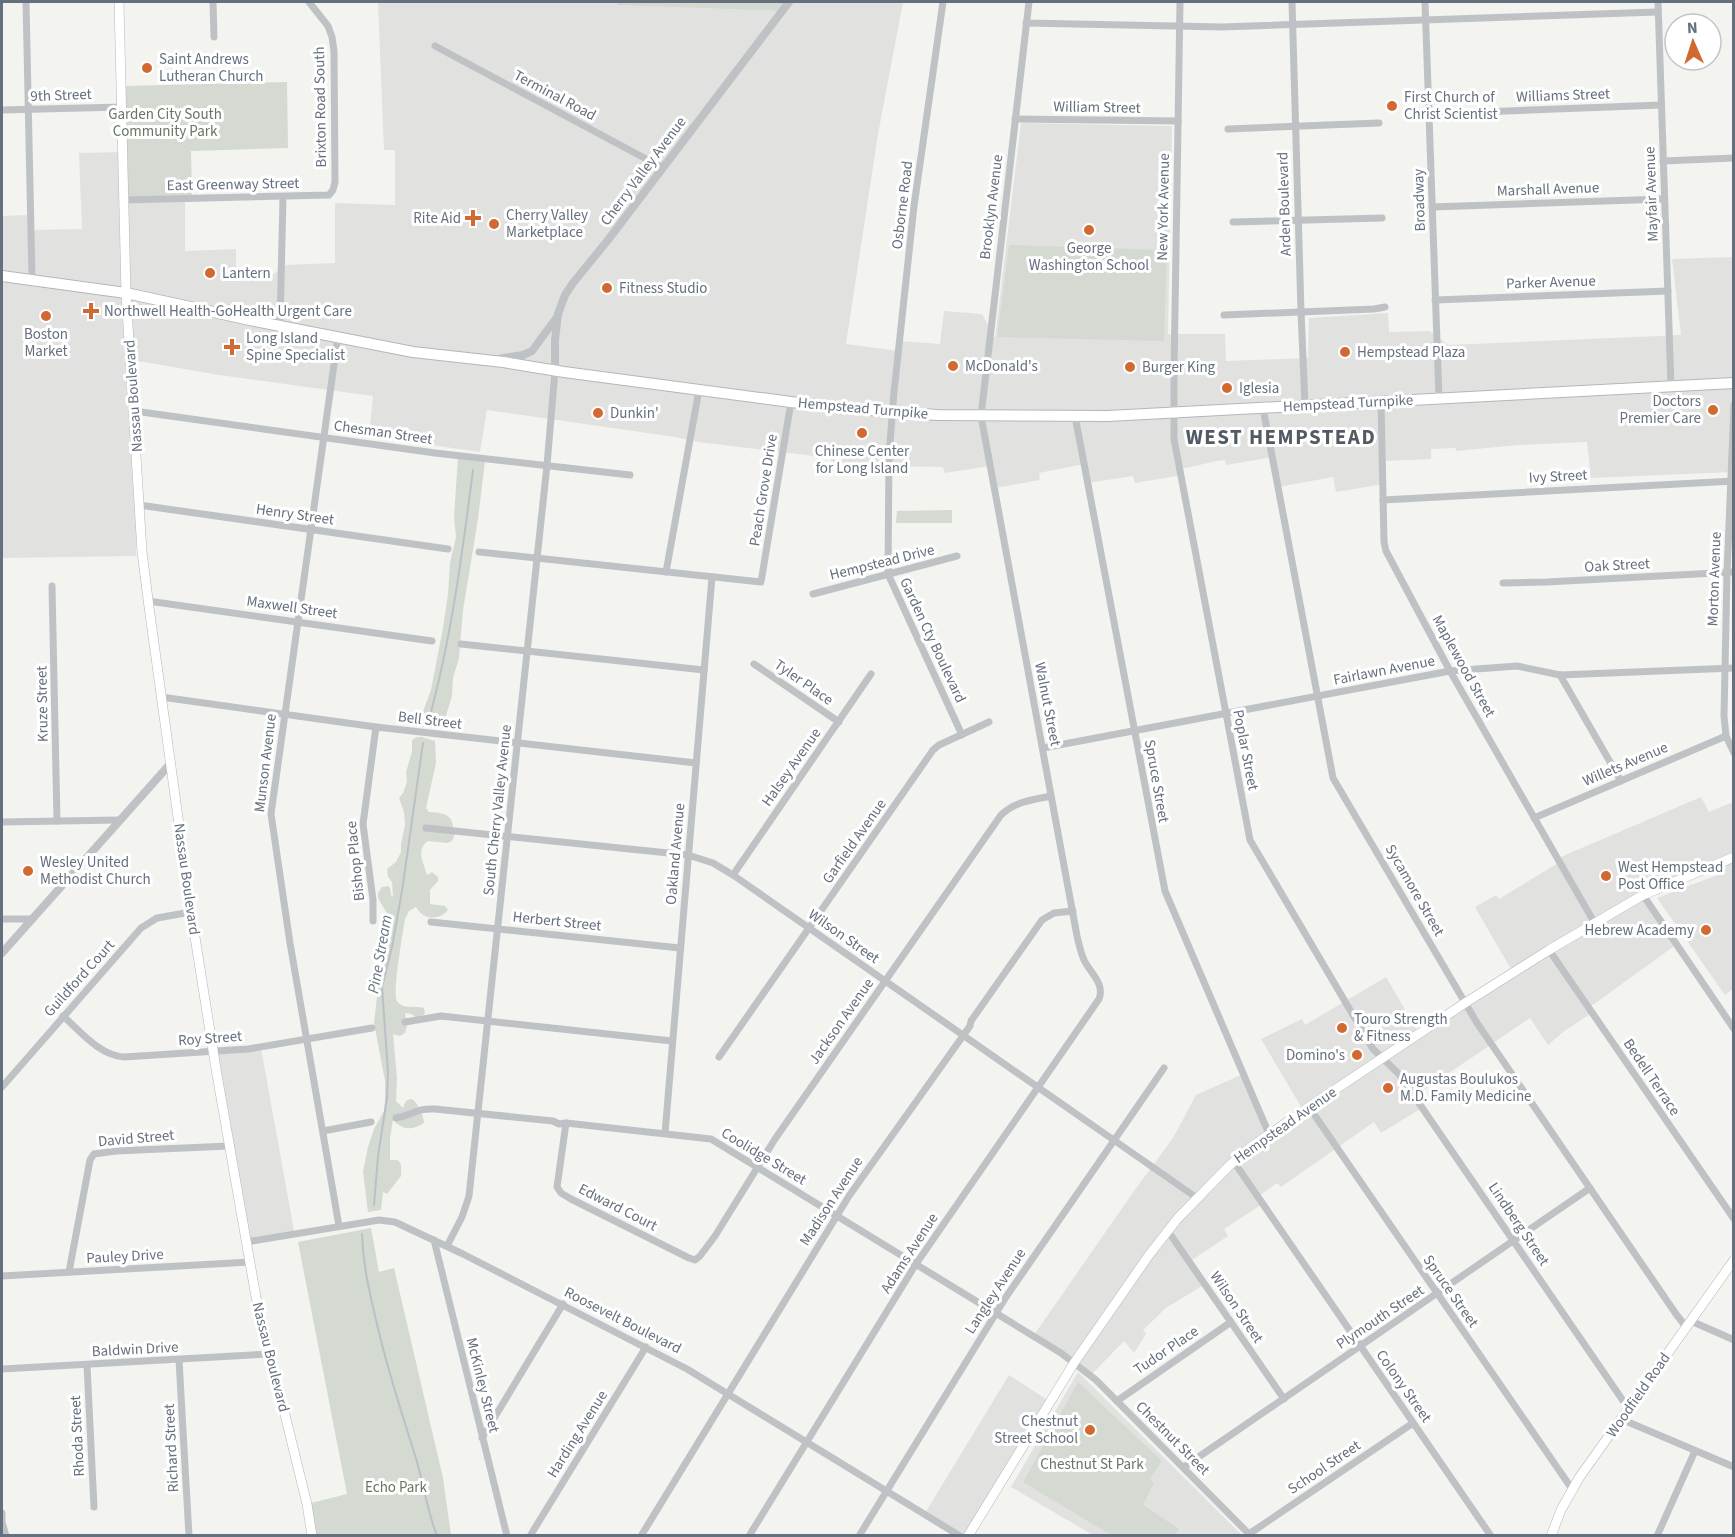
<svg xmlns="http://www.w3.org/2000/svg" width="1735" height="1537" font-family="'Source Sans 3',sans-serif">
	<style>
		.built { fill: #e1e2e0 }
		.green { fill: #d4dad1 }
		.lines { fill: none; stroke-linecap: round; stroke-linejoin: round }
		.stream { stroke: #b9c1c7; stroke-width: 2 }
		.secondary-casing { stroke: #b4b7bc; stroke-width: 10 }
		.primary-casing { stroke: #b3b6b9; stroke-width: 12 }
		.minor { stroke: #bfc2c5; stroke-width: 7 }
		.tertiary { stroke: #bfc2c5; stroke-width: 8 }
		.secondary { stroke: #fff; stroke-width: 9 }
		.primary { stroke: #fff; stroke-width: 10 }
		.poi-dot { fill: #d16a32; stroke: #fff; stroke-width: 2 }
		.labels { text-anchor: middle; stroke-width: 6; stroke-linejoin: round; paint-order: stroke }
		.poi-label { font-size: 15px; fill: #65707e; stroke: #fff; text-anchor: start }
		.street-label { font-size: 15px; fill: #65707e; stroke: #fff }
		.park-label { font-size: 15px; fill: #657663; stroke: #fff }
		.water-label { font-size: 16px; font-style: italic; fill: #667782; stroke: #fff }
		.district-label { font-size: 21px; font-weight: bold; letter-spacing: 1.5px; fill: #525a64; stroke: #fff }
	</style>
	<rect width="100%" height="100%" fill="#f3f3f0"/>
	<!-- built -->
	<g class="built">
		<path d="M378 2H618L617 4 673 7 780 11 788 2H903L878 134 846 344 899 351 900 341 940 344 944 311 982 314 995 338 1021 123 1172 126 1168 334H1225L1226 361 1308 358 1309 318 1388 313 1389 332 1430 331 1448 345 1681 335 1672 259 1733 257V472L1591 478 1587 442 1518 445 1456 451V448L1431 449V459L1384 461V484L1336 492 1333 477 1278 487 1273 457 1226 465 1225 460 1217 461 1181 469 1182 475 1135 483 1133 476 1088 483 1084 464 1039 473 1040 480 995 488 990 466 945 473 943 467 890 466V464L831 462V458L699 442 675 437 487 410 480 452 396 440 369 436 373 396 219 375 138 361 128 412 137 514 136 556 2 558V216L30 215 31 230 82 229 79 153 127 152 185 195V251L236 249V275L273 274 287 265 335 263V203L395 205V150H384Z"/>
		<path d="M1701 797 1709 812 1733 802V989L1725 995 1657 898 1720 874 1716 867 1644 894 1677 944 1590 1007 1593 1012 1563 1032 1548 1045 1530 1018 1418 1094 1425 1106 1381 1133 1374 1122 1281 1187 1277 1183 1259 1196 1264 1203 1224 1229 1228 1236 1192 1260 1207 1283 1166 1308 1143 1330 1146 1334 1134 1353 1124 1341 1091 1375 1034 1335 1134 1191 1173 1138 1196 1095 1241 1075 1267 1134 1303 1110 1261 1039 1302 1019 1305 1025 1386 977 1418 1032 1512 971 1475 907 1496 895 1499 899 1558 863 1556 859Z"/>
		<path d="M261 1048 294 1231 248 1240 215 1053Z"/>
		<path d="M1078 1372 1242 1535H1093L1011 1487Z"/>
		<path d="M1009 1375 1049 1401 966 1535H963L925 1513Z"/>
	</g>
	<!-- green -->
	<g class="green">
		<path d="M618 2H788L781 11 617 5Z"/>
		<path d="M287 82 288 148 191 151 192 195 128 197 125 86Z"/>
		<path d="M1009 245 1167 250 1164 341 997 337Z"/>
		<path d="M458 457 485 461 478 519 463 610 459 658 453 678 452 696 445 719 441 722 434 723 422 727 420 725 422 714 431 690 443 628 448 594 450 563 456 537 454 518Z"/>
		<path d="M952 510V523H896L897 511Z"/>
		<path d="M417 737H422L435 741 436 763 426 808 429 812C441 813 451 813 453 826 455 833 455 835 452 841L447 843 428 841C415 850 424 863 427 875L432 872 438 877V881L430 890V904L445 906 448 910C439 921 423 920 416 907L409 911 405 919C403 932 392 994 397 1001 403 1010 414 1005 424 1008L425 1013 422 1017H416L411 1014 405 1013 407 1027 405 1033 400 1036 393 1034 397 1078 396 1101 403 1108 406 1101C408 1100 409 1099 411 1099 417 1100 424 1117 424 1123 411 1131 403 1130 393 1120L390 1138V1160H397L399 1161 401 1165V1176L387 1194 383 1192 381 1210 368 1212 363 1172 368 1147 374 1129 384 1111 385 1101V1081L374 1023 378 988 382 970 383 951 390 928 389 917 378 898V893L382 887 388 886 390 888 391 895 393 897 392 882 388 877 387 869 396 862 401 852V844L405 825 404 812 399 798 403 793 407 782 406 772 412 752V740Z"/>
		<path d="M371 1228 379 1272 394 1268 443 1478 451 1535H312L307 1504 347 1494 298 1242Z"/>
		<path d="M1078 1382 1162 1461 1150 1479 1154 1483 1143 1505 1179 1529 1175 1535H1111L1023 1482Z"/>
	</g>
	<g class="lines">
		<!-- stream -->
		<g class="stream">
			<path d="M428 723C451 640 462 556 473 470"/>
			<path d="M374 1205 378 1156 387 1098 388 1072 382 987 392 947 402 891 423 743"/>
			<path d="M362 1234C363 1265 369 1290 376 1320 386 1365 400 1408 414 1452 423 1479 426 1508 437 1536"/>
		</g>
		<!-- secondary casing -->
		<g class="secondary-casing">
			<g id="secondary">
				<path d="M119 2 126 293 142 552 149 607 191 912 216 1069 256 1297 307 1504 312 1536"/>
				<path d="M968 1536 1074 1363 1149 1255 1178 1218 1230 1165 1251 1147 1309 1107 1465 1003 1549 950 1643 895 1734 857"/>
				<path d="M1551 1536 1561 1510 1579 1478 1734 1260"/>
			</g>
		</g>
		<!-- primary casing -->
		<g class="primary-casing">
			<path id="primary" d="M2 276 126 293 250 320 413 352 503 362 564 372 791 402 855 409 937 415 1108 416 1734 383"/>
		</g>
		<!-- minor -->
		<g class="minor">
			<path d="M26 2 32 279"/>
			<path d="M213 2 214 37"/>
			<path d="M943 2 914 206 894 392 889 455 888 574 962 735"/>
			<path d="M1180 2 1174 373V439L1250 840 1373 1049 1399 1074 1628 1408"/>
			<path d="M1292 2 1301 312 1305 405"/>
			<path d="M1425 2 1439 398"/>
			<path d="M1658 2 1671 386"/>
			<path d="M1026 23 1222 27 1658 12"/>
			<path d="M435 46 663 168"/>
			<path d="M2 110 122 107"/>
			<path d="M1429 114 1661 105"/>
			<path d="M1015 119 1178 121"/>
			<path d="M1228 129 1379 123"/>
			<path d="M1663 161 1734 158"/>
			<path d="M124 200 329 195 333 190 335 182 334 51 332 37 328 26 309 2"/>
			<path d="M1432 207 1664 199"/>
			<path d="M1233 222 1382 218"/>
			<path d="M1435 300 1668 291"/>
			<path d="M1224 315 1374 309 1385 307"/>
			<path d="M280 325 283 197"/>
			<path d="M338 336 271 814 290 943 339 1226"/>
			<path d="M1381 401 1384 542 1386 551 1450 671 1594 922"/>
			<path d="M1734 405 1727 573 1724 716 1726 736 1734 753"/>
			<path d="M1263 408 1333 778 1477 1023 1676 1314 1686 1327"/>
			<path d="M134 411 435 453 630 475"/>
			<path d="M1075 416 1165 891 1269 1134"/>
			<path d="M1383 500 1734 481"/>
			<path d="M139 505 448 549"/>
			<path d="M479 552 761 582 791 402"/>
			<path d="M666 572 699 390"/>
			<path d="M1503 583 1547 582 1734 572"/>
			<path d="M52 586 57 821"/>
			<path d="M813 594 957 556"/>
			<path d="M148 601 432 641"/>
			<path d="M461 644 704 670"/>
			<path d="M754 664 839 722"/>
			<path d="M1560 675 1621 781"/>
			<path d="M161 697 376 727 696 763"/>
			<path d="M1043 748 1450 671 1517 666 1560 675 1734 668"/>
			<path d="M1534 818 1726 736"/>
			<path d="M2 822 119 820"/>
			<path d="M426 828 688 855 713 863 733 875 1197 1198"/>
			<path d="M733 875 871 674"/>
			<path d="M1643 895 1734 1029"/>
			<path d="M2 919H31"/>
			<path d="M373 921V900L363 824 376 727"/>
			<path d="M431 922 680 948"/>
			<path d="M1549 950 1734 1219"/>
			<path d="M63 1016C81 1032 99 1055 124 1057L248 1049 372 1028"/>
			<path d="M405 1022 441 1016 672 1041"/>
			<path d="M719 1057 933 750 939 745 989 722"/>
			<path d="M2 1087 141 928 157 918 191 912"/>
			<path d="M1309 1107 1572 1489"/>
			<path d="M396 1118C413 1115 416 1108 435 1109L553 1121 559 1124 566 1123 711 1139 1061 1353 1096 1380 1251 1536"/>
			<path d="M566 1123 557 1187 561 1193 571 1199 689 1258 695 1260 700 1256 715 1236 775 1139 1001 815C1016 801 1032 800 1051 796"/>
			<path d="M323 1131 371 1122"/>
			<path d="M665 1133 712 577"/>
			<path d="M1234 1162 1491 1536"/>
			<path d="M1168 1231 1284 1399"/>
			<path d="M434 1240 507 1536"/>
			<path d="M246 1242 379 1220 395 1222 463 1254 687 1369 960 1536"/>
			<path d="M447 1246 462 1217 469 1196 547 465 555 371"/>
			<path d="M69 1272 90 1160 94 1154 116 1151 229 1146"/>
			<path d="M2 1276 250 1262"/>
			<path d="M1691 1321 1734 1340"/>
			<path d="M179 1360 189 1536"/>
			<path d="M87 1365 94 1507"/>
			<path d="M2 1369 269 1354"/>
			<path d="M1117 1401 1231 1322"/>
			<path d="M1621 1419 1734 1467"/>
			<path d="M482 1438 563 1304"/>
			<path d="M1184 1467 1590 1188"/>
			<path d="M2 1513V1522L6 1536"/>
			<path d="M1249 1534 1413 1423"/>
			<path d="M530 1536 646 1347"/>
			<path d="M641 1536 849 1196 970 1026 971 1021 1042 920 1054 913 1073 911"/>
			<path d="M749 1536 916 1264 1099 999C1105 984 1091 974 1084 960 1081 953 1079 945 1077 936L981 416 1029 2"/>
			<path d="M859 1536 1006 1297 1164 1068"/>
			<path d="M1657 1536 1695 1451"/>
		</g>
		<!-- tertiary -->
		<g class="tertiary">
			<path d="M498 359 523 355 532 351 557 317"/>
			<path d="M555 371V340L558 314 565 295 573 283 608 240 789 2"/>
			<path d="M2 953 170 764"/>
		</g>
		<!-- secondary -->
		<use href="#secondary" class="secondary"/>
		<!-- primary -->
		<use href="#primary" class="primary"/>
	</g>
	<!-- markers -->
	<g class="poi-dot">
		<circle cx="147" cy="68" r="6"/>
		<circle cx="1392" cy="106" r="6"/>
		<path d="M470 209h6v6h6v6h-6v6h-6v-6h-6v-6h6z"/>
		<circle cx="494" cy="224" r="6"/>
		<circle cx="1089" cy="230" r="6"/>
		<circle cx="210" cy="273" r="6"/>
		<circle cx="607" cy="288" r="6"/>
		<path d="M88 302h6v6h6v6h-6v6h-6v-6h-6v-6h6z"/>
		<circle cx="46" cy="316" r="6"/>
		<path d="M229 338h6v6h6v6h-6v6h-6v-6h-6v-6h6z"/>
		<circle cx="1345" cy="352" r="6"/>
		<circle cx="953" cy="366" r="6"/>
		<circle cx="1130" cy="367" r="6"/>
		<circle cx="1227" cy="388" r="6"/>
		<circle cx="1713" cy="410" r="6"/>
		<circle cx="598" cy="413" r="6"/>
		<circle cx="862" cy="433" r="6"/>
		<circle cx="28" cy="871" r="6"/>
		<circle cx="1606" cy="876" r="6"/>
		<circle cx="1706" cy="930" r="6"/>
		<circle cx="1342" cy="1028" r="6"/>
		<circle cx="1357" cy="1055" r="6"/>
		<circle cx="1388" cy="1088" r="6"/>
		<circle cx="1090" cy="1430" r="6"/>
	</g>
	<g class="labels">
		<!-- poi labels -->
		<g class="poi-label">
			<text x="159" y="64">Saint Andrews<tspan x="159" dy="17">Lutheran Church</tspan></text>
			<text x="1404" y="102">First Church of<tspan x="1404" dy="17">Christ Scientist</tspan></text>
			<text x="506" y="220">Cherry Valley<tspan x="506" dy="17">Marketplace</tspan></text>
			<text x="461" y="223" text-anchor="end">Rite Aid</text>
			<text x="1089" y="253" text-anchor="middle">George<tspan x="1089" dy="17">Washington School</tspan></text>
			<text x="222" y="278">Lantern</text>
			<text x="619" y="293">Fitness Studio</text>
			<text x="104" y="316">Northwell Health-GoHealth Urgent Care</text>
			<text x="46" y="339" text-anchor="middle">Boston<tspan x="46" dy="17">Market</tspan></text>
			<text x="246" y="343">Long Island<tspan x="246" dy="17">Spine Specialist</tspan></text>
			<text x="1357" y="357">Hempstead Plaza</text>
			<text x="965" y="371">McDonald's</text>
			<text x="1142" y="372">Burger King</text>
			<text x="1239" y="393">Iglesia</text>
			<text x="1701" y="406" text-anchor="end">Doctors<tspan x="1701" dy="17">Premier Care</tspan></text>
			<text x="610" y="418">Dunkin'</text>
			<text x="862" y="456" text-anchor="middle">Chinese Center<tspan x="862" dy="17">for Long Island</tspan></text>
			<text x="40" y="867">Wesley United<tspan x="40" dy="17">Methodist Church</tspan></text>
			<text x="1618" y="872">West Hempstead<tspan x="1618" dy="17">Post Office</tspan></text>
			<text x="1694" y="935" text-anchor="end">Hebrew Academy</text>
			<text x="1354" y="1024">Touro Strength<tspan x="1354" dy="17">&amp; Fitness</tspan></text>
			<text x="1345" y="1060" text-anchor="end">Domino's</text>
			<text x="1400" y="1084">Augustas Boulukos<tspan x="1400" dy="17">M.D. Family Medicine</tspan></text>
			<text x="1078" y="1426" text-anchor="end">Chestnut<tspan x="1078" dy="17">Street School</tspan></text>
		</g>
		<!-- street labels -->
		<g class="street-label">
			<text transform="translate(61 95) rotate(-2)" y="5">9th Street</text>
			<text transform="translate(555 95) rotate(28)" y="5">Terminal Road</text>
			<text transform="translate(1563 95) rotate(-2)" y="5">Williams Street</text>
			<text transform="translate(320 107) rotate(-91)" y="5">Brixton Road South</text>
			<text transform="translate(1097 107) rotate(1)" y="5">William Street</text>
			<text transform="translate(643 171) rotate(-53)" y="5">Cherry Valley Avenue</text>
			<text transform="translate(233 184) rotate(-1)" y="5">East Greenway Street</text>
			<text transform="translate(1548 189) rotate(-2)" y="5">Marshall Avenue</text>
			<text transform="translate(1651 194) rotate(-92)" y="5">Mayfair Avenue</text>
			<text transform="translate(1419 200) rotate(-92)" y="5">Broadway</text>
			<text transform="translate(1284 204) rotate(-92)" y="5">Arden Boulevard</text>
			<text transform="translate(902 205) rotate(-83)" y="5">Osborne Road</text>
			<text transform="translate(991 207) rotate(-83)" y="5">Brooklyn Avenue</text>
			<text transform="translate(1163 207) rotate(-89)" y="5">New York Avenue</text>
			<text transform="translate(1551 282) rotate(-2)" y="5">Parker Avenue</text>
			<text transform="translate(133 396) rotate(-94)" y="5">Nassau Boulevard</text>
			<text transform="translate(1348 403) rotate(-3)" y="5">Hempstead Turnpike</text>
			<text transform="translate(863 408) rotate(5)" y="5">Hempstead Turnpike</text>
			<text transform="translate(383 432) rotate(8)" y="5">Chesman Street</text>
			<text transform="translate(1558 476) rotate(-3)" y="5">Ivy Street</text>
			<text transform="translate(763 490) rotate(-81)" y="5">Peach Grove Drive</text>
			<text transform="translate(295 514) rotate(8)" y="5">Henry Street</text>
			<text transform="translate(882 562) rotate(-14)" y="5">Hempstead Drive</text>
			<text transform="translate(1617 565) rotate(-3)" y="5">Oak Street</text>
			<text transform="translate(1714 579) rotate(-88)" y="5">Morton Avenue</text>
			<text transform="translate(292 607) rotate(8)" y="5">Maxwell Street</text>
			<text transform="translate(933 640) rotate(65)" y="5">Garden Cty Boulevard</text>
			<text transform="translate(1464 666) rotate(61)" y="5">Maplewood Street</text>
			<text transform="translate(1384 670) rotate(-11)" y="5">Fairlawn Avenue</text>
			<text transform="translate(804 682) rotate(35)" y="5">Tyler Place</text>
			<text transform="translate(42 704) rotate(-91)" y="5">Kruze Street</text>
			<text transform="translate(1048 704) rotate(79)" y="5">Walnut Street</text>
			<text transform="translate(430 720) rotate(7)" y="5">Bell Street</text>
			<text transform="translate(1246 750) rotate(79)" y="5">Poplar Street</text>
			<text transform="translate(265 763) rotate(-83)" y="5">Munson Avenue</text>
			<text transform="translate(1625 764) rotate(-23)" y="5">Willets Avenue</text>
			<text transform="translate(791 767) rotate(-55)" y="5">Halsey Avenue</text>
			<text transform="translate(1157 781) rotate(80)" y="5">Spruce Street</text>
			<text transform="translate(497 810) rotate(-84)" y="5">South Cherry Valley Avenue</text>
			<text transform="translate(854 841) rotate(-55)" y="5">Garfield Avenue</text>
			<text transform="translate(675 854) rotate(-85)" y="5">Oakland Avenue</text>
			<text transform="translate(355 861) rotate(-96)" y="5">Bishop Place</text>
			<text transform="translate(187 879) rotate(82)" y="5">Nassau Boulevard</text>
			<text transform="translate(1415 890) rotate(60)" y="5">Sycamore Street</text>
			<text transform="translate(557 921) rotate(6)" y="5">Herbert Street</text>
			<text transform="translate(844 936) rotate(35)" y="5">Wilson Street</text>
			<text transform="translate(79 978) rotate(-48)" y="5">Guildford Court</text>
			<text transform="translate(841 1021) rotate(-55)" y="5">Jackson Avenue</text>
			<text transform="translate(210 1038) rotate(-4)" y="5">Roy Street</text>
			<text transform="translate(1652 1077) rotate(56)" y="5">Bedell Terrace</text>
			<text transform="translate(1285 1125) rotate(-35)" y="5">Hempstead Avenue</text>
			<text transform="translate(136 1138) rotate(-5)" y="5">David Street</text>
			<text transform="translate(764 1156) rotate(31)" y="5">Coolidge Street</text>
			<text transform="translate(831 1201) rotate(-57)" y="5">Madison Avenue</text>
			<text transform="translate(618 1207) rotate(27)" y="5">Edward Court</text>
			<text transform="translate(1519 1224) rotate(56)" y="5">Lindberg Street</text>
			<text transform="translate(909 1253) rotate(-57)" y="5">Adams Avenue</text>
			<text transform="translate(125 1256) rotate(-3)" y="5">Pauley Drive</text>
			<text transform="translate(995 1291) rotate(-57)" y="5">Langley Avenue</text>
			<text transform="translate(1451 1291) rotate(55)" y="5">Spruce Street</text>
			<text transform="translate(1237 1307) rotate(56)" y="5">Wilson Street</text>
			<text transform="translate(1380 1317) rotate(-34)" y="5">Plymouth Street</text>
			<text transform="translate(623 1320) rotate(27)" y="5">Roosevelt Boulevard</text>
			<text transform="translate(135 1349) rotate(-3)" y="5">Baldwin Drive</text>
			<text transform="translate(1166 1350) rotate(-34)" y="5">Tudor Place</text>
			<text transform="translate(271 1357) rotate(76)" y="5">Nassau Boulevard</text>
			<text transform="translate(483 1385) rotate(76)" y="5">McKinley Street</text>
			<text transform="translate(1404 1386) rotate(55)" y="5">Colony Street</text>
			<text transform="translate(1638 1395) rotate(-55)" y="5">Woodfield Road</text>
			<text transform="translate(577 1434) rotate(-58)" y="5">Harding Avenue</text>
			<text transform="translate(77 1436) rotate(-93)" y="5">Rhoda Street</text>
			<text transform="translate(1173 1438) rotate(45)" y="5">Chestnut Street</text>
			<text transform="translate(171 1448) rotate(-93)" y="5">Richard Street</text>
			<text transform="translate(1324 1467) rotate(-34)" y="5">School Street</text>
		</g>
		<!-- park labels -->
		<g class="park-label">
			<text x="165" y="119">Garden City South<tspan x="165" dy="17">Community Park</tspan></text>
			<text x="1092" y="1469">Chestnut St Park</text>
			<text x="396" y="1492">Echo Park</text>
		</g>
		<!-- water labels -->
		<g class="water-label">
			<text transform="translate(379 954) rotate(-80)" y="6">Pine Stream</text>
		</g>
		<!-- district labels -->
		<g class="district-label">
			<text x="1281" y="444">WEST HEMPSTEAD</text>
		</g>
	</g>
	<!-- border -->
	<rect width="1735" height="1537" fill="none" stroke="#65707e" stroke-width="6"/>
	<!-- north arrow -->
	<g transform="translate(1693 42) rotate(357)"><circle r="28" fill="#ffffff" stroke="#c1c6cb" stroke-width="1.5"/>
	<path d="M0-4.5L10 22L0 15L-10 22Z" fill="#d16a32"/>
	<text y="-9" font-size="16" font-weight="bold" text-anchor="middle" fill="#65707e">N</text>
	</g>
</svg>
